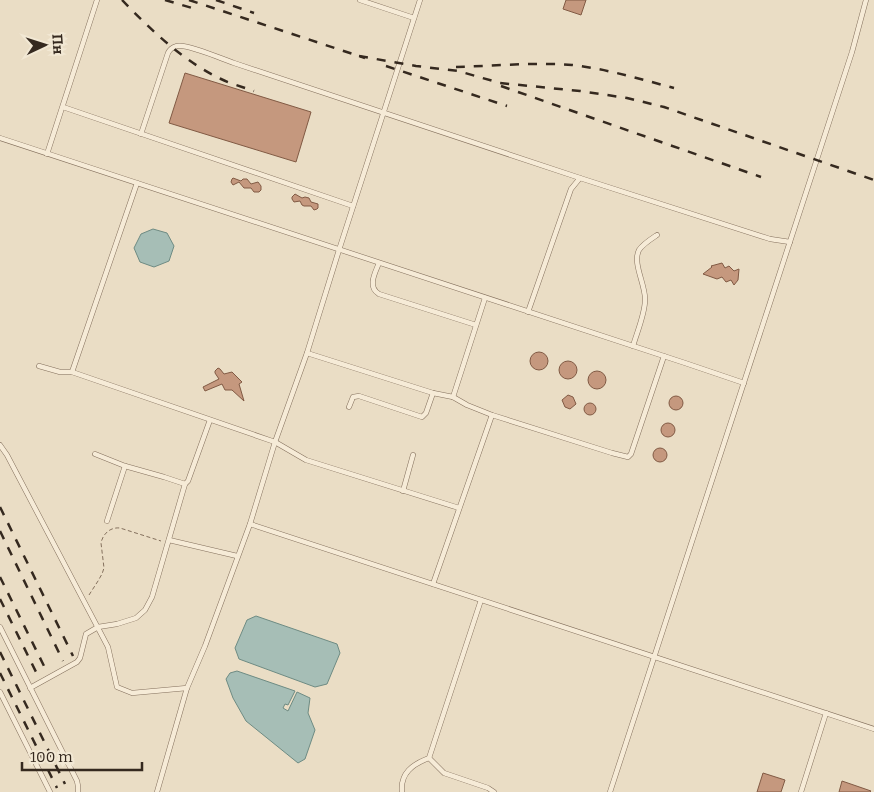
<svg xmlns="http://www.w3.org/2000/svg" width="874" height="792" font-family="Bitter,serif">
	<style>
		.water { fill: #a6beb6; stroke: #6e8b83 }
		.building { fill: #c5987e; stroke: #815a44 }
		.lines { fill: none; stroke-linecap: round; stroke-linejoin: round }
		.lane-casing { stroke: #84705d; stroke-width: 5.5 }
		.path { stroke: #84705d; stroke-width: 1; stroke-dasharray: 4 2.5; stroke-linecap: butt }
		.lane { stroke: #f6ebd7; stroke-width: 4.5 }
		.rail { stroke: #35291f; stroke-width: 2.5; stroke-dasharray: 9 9; stroke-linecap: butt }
	</style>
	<rect width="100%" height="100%" fill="#eaddc5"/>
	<!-- water -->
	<g class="water">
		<path d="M153 229 167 233 174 246 169 261 154 267 140 262 134 248 141 234Z"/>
		<path d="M256 616 337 644 340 653 327 684 315 687 239 659 235 648 247 620Z"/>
		<path d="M237 671 295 691 288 705 285 704 283 708 288 711 297 692 310 698 308 713 315 730 305 759 298 763 246 721 233 698 226 679 230 673Z"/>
	</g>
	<!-- building -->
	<g class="building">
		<path d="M566 0H586L581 15 563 9Z"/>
		<path d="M185 73 311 112 296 162 169 123Z"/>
		<path d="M233 178 241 181 243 179H247L251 184 258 182 261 186V190L259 192H254L251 188H244L239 182 233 185 231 182 232 179Z"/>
		<path d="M295 194 302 198 305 197 309 198 311 202 318 204V208L317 209 314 210 311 206H304L302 205 300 201 294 202 292 199V197Z"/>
		<path d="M722 263 725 268 729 266 734 271 739 269 738 280 734 285 731 280 726 282 722 277 717 279 703 274 712 267 711 266Z"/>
		<circle cx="539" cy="361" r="9"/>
		<circle cx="568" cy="370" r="9"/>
		<path d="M218 368 220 369 224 374 232 372 242 382 239 384 244 401 232 390H225L222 384 205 391 203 387 219 379 215 373V371Z"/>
		<circle cx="597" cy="380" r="9"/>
		<path d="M568 395 573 397 576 404 570 409 565 407 562 400Z"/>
		<circle cx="676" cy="403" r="7"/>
		<circle cx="590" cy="409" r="6"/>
		<circle cx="668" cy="430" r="7"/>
		<circle cx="660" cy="455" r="7"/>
		<path d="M763 773 785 780 781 792H757Z"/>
		<path d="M842 781 871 791 870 792H839Z"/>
	</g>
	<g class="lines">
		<!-- lane casing -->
		<g class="lane-casing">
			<g id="lane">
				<path d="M360 0 414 18"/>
				<path d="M63 107 353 206"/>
				<path d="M141 134 168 53C170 49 173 47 177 46 188 44 222 59 234 63L580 178"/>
				<path d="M0 138 685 363 744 383"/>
				<path d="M47 154 97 0"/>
				<path d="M137 183 72 372 275 442 306 460 459 508"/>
				<path d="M379 263C375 273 367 287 379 294L476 325"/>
				<path d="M528 312 571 189 580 178 770 239 790 242"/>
				<path d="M633 346C637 332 645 314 645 300 646 286 632 263 639 250 643 244 651 239 657 235"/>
				<path d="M307 353 433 393 453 397 467 405 492 415 612 453 628 457 631 454 664 356"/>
				<path d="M39 366 60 372H72"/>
				<path d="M453 397 485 298"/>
				<path d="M349 407 353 397 359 396 422 417 426 413 433 393"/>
				<path d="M0 445 7 455 108 647 117 687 132 693 187 688"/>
				<path d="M95 454 125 466 164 477 185 484"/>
				<path d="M403 491 413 455"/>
				<path d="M107 521 125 466"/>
				<path d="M250 524 874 729"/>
				<path d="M169 540 237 556"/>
				<path d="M433 584 492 415"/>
				<path d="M0 627 77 781 78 786V792"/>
				<path d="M30 688 77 662 80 658 86 634 98 627 117 624 136 618 145 610 152 597 185 484 188 481 210 420"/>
				<path d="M0 692 50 792"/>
				<path d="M429 758 444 773 488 788 494 792"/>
				<path d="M157 792 187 688 205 646 250 524 275 442 307 353 339 250 420 0"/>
				<path d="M402 792C400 773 413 764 429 758L481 600"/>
				<path d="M610 792 852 52 866 0"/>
				<path d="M801 792 826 713"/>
			</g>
		</g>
		<!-- path -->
		<path class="path" d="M89 595 98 581 102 574 104 568 101 543C103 533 111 527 120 528L161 541"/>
		<!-- lane -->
		<use href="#lane" class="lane"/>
		<!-- rail -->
		<g class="rail">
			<path d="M122 0C151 30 183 61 221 79 231 84 243 87 254 91"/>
			<path d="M165 0 199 10"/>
			<path d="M189 0 365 58"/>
			<path d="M216 0 254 13"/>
			<path d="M359 56 416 66 458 71 500 83 580 91 627 98 664 107 874 180"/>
			<path d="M386 66 507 106"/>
			<path d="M456 67C494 66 535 62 572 65 607 69 640 79 674 88"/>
			<path d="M501 86 761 177"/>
			<path d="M0 507 73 656"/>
			<path d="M0 531 63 661"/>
			<path d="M0 577 46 670"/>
			<path d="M0 599 37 674"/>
			<path d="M0 652 65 784"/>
			<path d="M0 673 57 788"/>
		</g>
	</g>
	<!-- north arrow -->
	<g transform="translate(45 45) rotate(86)" stroke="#f2e8d4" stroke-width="4" paint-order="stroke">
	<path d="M0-4L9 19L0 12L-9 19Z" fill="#35291f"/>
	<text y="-8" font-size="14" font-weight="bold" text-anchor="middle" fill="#35291f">Пн</text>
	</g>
	<!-- scale -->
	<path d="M22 762v8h120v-8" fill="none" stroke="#35291f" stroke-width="2.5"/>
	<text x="30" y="762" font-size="15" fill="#35291f" stroke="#f2e8d4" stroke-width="4" paint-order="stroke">100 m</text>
</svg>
